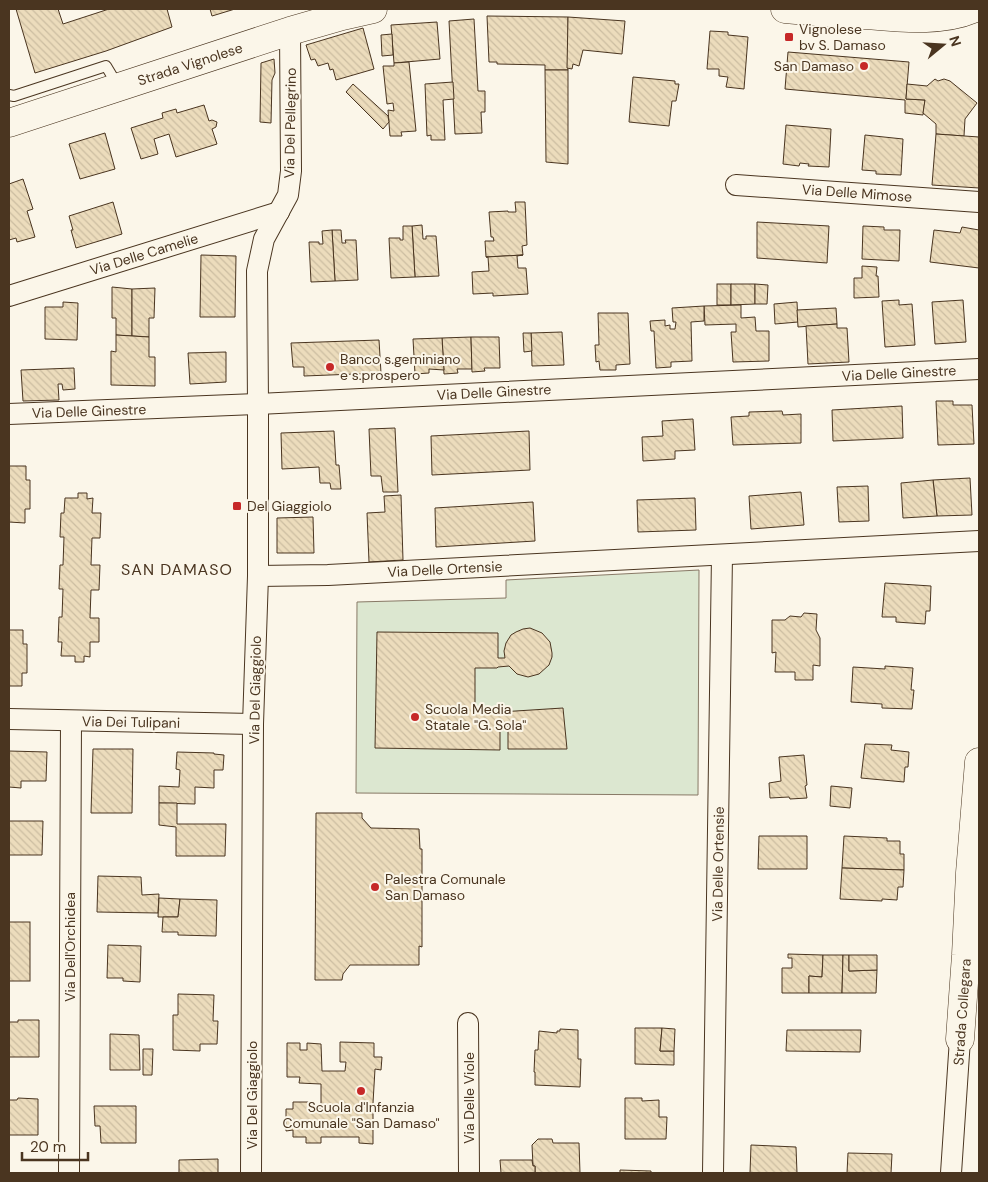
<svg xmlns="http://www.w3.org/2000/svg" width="988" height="1182" font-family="'DM Sans',sans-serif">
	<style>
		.green { fill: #dce7d0; stroke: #887966 }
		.building { fill: url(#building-back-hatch); stroke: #4a3520 }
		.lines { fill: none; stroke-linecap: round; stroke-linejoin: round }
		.lane-casing { stroke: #4a3520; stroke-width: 12 }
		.street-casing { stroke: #4a3520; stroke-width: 22 }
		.secondary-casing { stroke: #4a3520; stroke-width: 29 }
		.primary-casing { stroke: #4a3520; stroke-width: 29 }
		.lane { stroke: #fbf6e9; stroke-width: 10 }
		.street { stroke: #fbf6e9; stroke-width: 20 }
		.secondary { stroke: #fbf6e9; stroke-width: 28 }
		.primary { stroke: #fbf6e9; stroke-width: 28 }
		.poi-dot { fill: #c62828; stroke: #fbf6e9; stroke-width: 2 }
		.labels { text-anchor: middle; stroke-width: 4; stroke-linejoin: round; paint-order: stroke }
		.poi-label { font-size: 14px; fill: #4a3520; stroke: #fbf6e9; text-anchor: start }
		.street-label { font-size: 14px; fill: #4a3520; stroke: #fbf6e9 }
		.quarter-label { font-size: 16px; letter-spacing: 1px; fill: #4a3520; stroke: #fbf6e9 }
	</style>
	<defs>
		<pattern id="building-back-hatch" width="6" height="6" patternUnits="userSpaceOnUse" patternTransform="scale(1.25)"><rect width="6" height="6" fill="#ecdcbc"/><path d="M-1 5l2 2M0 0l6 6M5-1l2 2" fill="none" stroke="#ccbda1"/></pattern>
	</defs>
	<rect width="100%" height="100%" fill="#fbf6e9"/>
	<!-- green -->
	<path class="green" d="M699 570 698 795 356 793 357 602 506 598V580Z"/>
	<!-- building -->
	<g class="building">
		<path d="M16 9H58L63 24 109 9H167L172 27 106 51 35 73Z"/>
		<path d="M210 9H235L212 16Z"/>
		<path d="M487 16 568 17V70H545V65L497 64V62H489Z"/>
		<path d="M568 17 625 21 622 54 583 50 579 66 573 64 572 69 567 68Z"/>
		<path d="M474 19 478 91H485V112H481L482 133 455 134 449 21Z"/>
		<path d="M437 22 440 59 394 63 391 25Z"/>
		<path d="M363 28 374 69 336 80 333 69 330 70 328 63 318 66 315 59 311 60 306 45Z"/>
		<path d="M710 31 728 32V35L748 37 744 89 726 87 728 77 719 76V69H707Z"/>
		<path d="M392 34 393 55 382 56 381 35Z"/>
		<path d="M788 52 909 62 906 99 925 100 923 115 905 113V100L785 89Z"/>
		<path d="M274 59 275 73 272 80 271 123 260 122 261 63Z"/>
		<path d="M409 62 416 131 401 132 402 136H390L388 110 394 111 393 103 387 104 383 66H394V63Z"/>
		<path d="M545 70H568V164L546 162Z"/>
		<path d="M633 77 675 81V84H679L676 101H672L669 126 629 122Z"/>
		<path d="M935 79 938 81 944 79 950 81 977 103 965 119 964 136 936 134V124L923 113 925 100 906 99 907 84 927 86Z"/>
		<path d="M453 82 454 99 443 100 445 140H431V135L427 136 425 84Z"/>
		<path d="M353 84 388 116 389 122 383 129 346 92Z"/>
		<path d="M204 105 209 121 212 120 217 122 216 127 212 129 217 144 176 157 169 134 154 139 158 154 141 159 131 128 163 118 162 113 176 109 177 113Z"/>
		<path d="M786 125 831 129 829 167 808 166 809 164 800 163 799 166 783 164Z"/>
		<path d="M105 133 115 169 80 179 69 144Z"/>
		<path d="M936 134 979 137V188L932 185Z"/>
		<path d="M865 135 903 139 901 175 876 174V171L862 170Z"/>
		<path d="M23 179 33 209 27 211 35 237 17 242 16 238 9 240V184Z"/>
		<path d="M113 202 122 234 76 248 71 230H73L69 216Z"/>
		<path d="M515 202H525L527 245 522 246 523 255 486 257 485 241H494L493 237H491L489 212 508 211V212H516Z"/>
		<path d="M757 222 829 226 827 263 757 258Z"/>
		<path d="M422 225 423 239H426V236H436L439 276 415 277 412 226Z"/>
		<path d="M403 226H412L415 277 391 278 389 238H400V240H403Z"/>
		<path d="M863 226 884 227V230H900L899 261 862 259Z"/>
		<path d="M962 227 979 230V268L930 262 934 230 960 233Z"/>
		<path d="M332 230H341L342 243H346L345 240H356L358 280 335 281Z"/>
		<path d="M332 230 335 281 311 282 309 242H319V244H323L322 231Z"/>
		<path d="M201 255 236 256 235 317H200Z"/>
		<path d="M523 255 517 256 518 268H526L528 294 493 296V293L473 294 472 272 489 271 488 257H486Z"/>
		<path d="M862 266 877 267 876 276H878L879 297 854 298V278H862Z"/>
		<rect x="717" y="284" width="14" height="21"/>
		<path d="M731 284H755V304L731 305Z"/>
		<path d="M755 284 768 285 767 304H755Z"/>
		<path d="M112 287 132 289V336L116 335V318H112Z"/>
		<path d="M155 288 154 318H149V337L132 336V289Z"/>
		<path d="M899 300V305L912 304 915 345 885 347 882 301Z"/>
		<path d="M963 300 966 342 935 344 932 302Z"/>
		<path d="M63 302 78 303 77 340 45 339V307H63Z"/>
		<path d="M797 302 798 322 775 324 774 304Z"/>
		<path d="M741 305V318L755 317 756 331H769V361L733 362 731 332H736V324L705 325 704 306Z"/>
		<path d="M704 306V321L691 322 692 361 671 362V367L656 368 654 331H651L650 321 665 320V326L670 325V329H675L676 322H673L672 308Z"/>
		<path d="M836 308 837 324 798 327 797 310Z"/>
		<path d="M598 313H628L630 364 616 365V370H600L599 361 596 362 595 345H599Z"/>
		<path d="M837 324V328H847L849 362 808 364 806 326Z"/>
		<path d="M562 332 564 365 532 366 531 333Z"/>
		<path d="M523 333H531L532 351 524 352Z"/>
		<path d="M116 335 149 337V357H155V386L111 385V351L116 352Z"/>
		<path d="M471 337 472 369H457L458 373 444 374 442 338Z"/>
		<path d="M471 337H499L500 368H484L485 371 472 372Z"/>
		<path d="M442 338 444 370 429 369V373L415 374 413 339Z"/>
		<path d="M379 340 381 373 304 376V367H293L291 343Z"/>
		<path d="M226 352V382L190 384 188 353Z"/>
		<path d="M74 368 75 389 63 390 62 384H58L59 400 23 401 21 370Z"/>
		<path d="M936 401H953V405H972L974 444 938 445Z"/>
		<path d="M902 406 903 438 833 441 832 410Z"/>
		<path d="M782 411 783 415 801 414V443L733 445 731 417 749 416V412Z"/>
		<path d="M693 419 695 450 675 451V459L643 461 642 437 663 436 662 421Z"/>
		<path d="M395 428 398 492H383L381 476H371L369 429Z"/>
		<path d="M334 431 336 465H339L341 489H331L330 483H320L319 467 282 469 281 433Z"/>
		<path d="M529 431 530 470 432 475 431 436Z"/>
		<path d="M9 466H26V480H30V509H25V523L9 522Z"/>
		<path d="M970 478 972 515 937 516 933 480Z"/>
		<path d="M933 480 937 516 903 518 901 483Z"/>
		<path d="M868 486 869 521 839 522 837 487Z"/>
		<path d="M801 492 804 525 751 529 749 496Z"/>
		<path d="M78 493H87V499L93 498 92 513H101L100 538H92L91 565H100L99 590H91L90 618H99V642H90V657L84 656V662H75V656H61L62 642H58L59 617H62L63 589H59L60 565H63L64 537H60L61 513H64L65 498H78Z"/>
		<path d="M401 495 403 560 369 562 367 513 385 512 384 496Z"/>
		<path d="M695 498 696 530 638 532 637 500Z"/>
		<path d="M533 502 535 541 436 547 435 508Z"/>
		<path d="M313 517 314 553H277V518Z"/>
		<path d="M885 583 931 586 930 611H926L925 624 896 622V617H882Z"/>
		<path d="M804 613 817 614 816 630 820 638V666L813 665V680H795V672H775L776 652 772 653V620H785L790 616 801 617Z"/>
		<path d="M530 628 542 633 550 642 552 653V657L549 665 539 674 528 677 517 674 509 666 498 667 497 668H475V711L500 712 563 708 567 749H508V724H500V750L375 748 377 632 498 633V658H505L504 651 506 643 511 635 516 632 523 629Z"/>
		<path d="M9 630H23V644H27V673H22V686H9Z"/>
		<path d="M885 666 913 668 911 690H914L912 709 882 708V704L851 702 853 667 885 669Z"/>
		<path d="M865 744 892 745 891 750 909 752 908 767H905L904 782 861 778Z"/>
		<path d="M93 749H133L132 813H91Z"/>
		<path d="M9 751 47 752 46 781H21V788L9 787Z"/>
		<path d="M177 752 214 753V754L224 755 223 770H214V788L195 787V804L159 803V786L179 787 180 770 176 769Z"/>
		<path d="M804 755 807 785 805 786 807 798 790 799 789 797 770 798 769 783 781 781 779 757Z"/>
		<path d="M831 786 852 788 850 808 830 806Z"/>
		<path d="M159 803H177V824H226L225 856H176V827L159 825Z"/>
		<path d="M316 813H362V818L371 828 419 829 420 849H422V947L419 946V965H350L343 974 342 980H315Z"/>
		<path d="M9 821H43L42 855H9Z"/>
		<path d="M759 836H807V869H758Z"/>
		<path d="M844 836 887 838V841H900V854H904V870L842 868Z"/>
		<path d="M842 868 904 870 903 887H898L897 900 882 899V901L840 899Z"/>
		<path d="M98 876 141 877 142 895 159 894 158 913 97 912Z"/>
		<path d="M159 898 180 899 178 917H158Z"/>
		<path d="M180 899 217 900 216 936 178 935V932H162L163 917H178Z"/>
		<rect x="9" y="922" width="21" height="59"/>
		<path d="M108 945 141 946 140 982 123 981V978H107Z"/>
		<path d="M788 954 823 955 822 977 809 976V993H782V968H792V958H788Z"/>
		<path d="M823 955H843L842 993H809V976L822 977Z"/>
		<path d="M843 955H849V971L877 970 876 993H842Z"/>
		<path d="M849 955H877V970L849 971Z"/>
		<path d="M178 994 214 995 213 1021H218L217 1044H200V1051L173 1050V1015H178Z"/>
		<path d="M18 1020H39V1057H9V1022H18Z"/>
		<path d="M635 1028H662L660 1051H674V1065L635 1064Z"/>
		<path d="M662 1028 675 1029 674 1051H660Z"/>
		<path d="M560 1029 578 1030V1059H581L580 1087 535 1085V1072H534L535 1050H538L539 1031 557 1033V1031H560Z"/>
		<path d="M787 1030H861L860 1052 786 1051Z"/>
		<path d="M110 1034 139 1035 140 1070H110Z"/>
		<path d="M340 1042 374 1043V1057H382L381 1070 375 1069 373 1103V1144L359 1143V1137H321V1143H306V1137H293V1130L286 1131V1109H293V1102H315V1109H321V1084L299 1083 300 1077H287V1043H300V1050H307V1043L321 1044 322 1071H345L346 1062H340Z"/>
		<path d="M143 1049H153L152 1075H143Z"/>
		<path d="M18 1098 38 1099V1135H9V1100H17Z"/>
		<path d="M625 1098H642V1101L659 1100V1117H667L666 1139H625Z"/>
		<path d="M94 1106H136V1143H101L100 1126H95Z"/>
		<path d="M538 1139H552L553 1143H579L580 1173H535V1166H533L532 1145Z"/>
		<path d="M751 1145 796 1147 797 1173H750Z"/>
		<path d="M848 1153 892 1154 891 1173H847Z"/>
		<path d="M218 1159V1173H179V1160Z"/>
		<path d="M500 1160H532L533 1166H535V1173H501Z"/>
		<path d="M620 1170 651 1171V1173H620Z"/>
	</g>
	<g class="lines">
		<!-- lane casing -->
		<g class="lane-casing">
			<path id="lane" d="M9 95 14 96 106 66 118 86"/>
		</g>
		<!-- street casing -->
		<g class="street-casing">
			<g id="street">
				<path d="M736 185 979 202"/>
				<path d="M9 296 279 212"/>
				<path d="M9 414 258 404 979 369"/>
				<path d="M258 576 328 575 979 541"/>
				<path d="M9 719 253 724"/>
				<path d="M468 1023 469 1173"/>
				<path d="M69 1173 71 721"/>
				<path d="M251 1173 253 724 258 576V404L257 271 264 239 288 195 291 171 290 31"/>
				<path d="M713 1173 722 555"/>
				<path d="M951 1173 960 1039"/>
			</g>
		</g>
		<!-- secondary casing -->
		<g class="secondary-casing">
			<path id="secondary" d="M960 1039 966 955 970 873 979 762"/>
		</g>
		<!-- primary casing -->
		<g class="primary-casing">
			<g id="primary">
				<path d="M785 9C808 11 831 13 854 14 892 17 938 24 973 9"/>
				<path d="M9 123 290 31 342 16 373 9"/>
			</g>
		</g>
		<!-- lane -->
		<use href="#lane" class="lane"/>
		<!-- street -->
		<use href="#street" class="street"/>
		<!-- secondary -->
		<use href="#secondary" class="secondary"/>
		<!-- primary -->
		<use href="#primary" class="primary"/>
	</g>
	<!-- markers -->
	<g class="poi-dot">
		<rect x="784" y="32" width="10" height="10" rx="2.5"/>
		<circle cx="864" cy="66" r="5"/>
		<circle cx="330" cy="367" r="5"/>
		<rect x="232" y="501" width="10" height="10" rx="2.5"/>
		<circle cx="415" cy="717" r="5"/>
		<circle cx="375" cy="887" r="5"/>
		<circle cx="361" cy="1091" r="5"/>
	</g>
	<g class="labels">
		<!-- poi labels -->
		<g class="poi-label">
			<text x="799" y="34">Vignolese<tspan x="799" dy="16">bv S. Damaso</tspan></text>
			<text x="854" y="71" text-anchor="end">San Damaso</text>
			<text x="340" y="364">Banco s.geminiano<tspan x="340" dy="16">e s.prospero</tspan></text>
			<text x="247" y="511">Del Giaggiolo</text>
			<text x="425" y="714">Scuola Media<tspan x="425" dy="16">Statale "G. Sola"</tspan></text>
			<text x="385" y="884">Palestra Comunale<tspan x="385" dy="16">San Damaso</tspan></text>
			<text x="361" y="1112" text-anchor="middle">Scuola d'Infanzia<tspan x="361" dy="16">Comunale "San Damaso"</tspan></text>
		</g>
		<!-- street labels -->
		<g class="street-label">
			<text transform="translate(190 64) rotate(-18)" y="5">Strada Vignolese</text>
			<text transform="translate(290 123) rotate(-89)" y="5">Via Del Pellegrino</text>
			<text transform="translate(857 193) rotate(4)" y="5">Via Delle Mimose</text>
			<text transform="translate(144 254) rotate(-17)" y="5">Via Delle Camelie</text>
			<text transform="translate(899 373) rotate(-3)" y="5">Via Delle Ginestre</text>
			<text transform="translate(494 392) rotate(-3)" y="5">Via Delle Ginestre</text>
			<text transform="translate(89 411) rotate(-2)" y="5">Via Delle Ginestre</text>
			<text transform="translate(445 569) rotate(-3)" y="5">Via Delle Ortensie</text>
			<text transform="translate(255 690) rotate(-89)" y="5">Via Del Giaggiolo</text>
			<text transform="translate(131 722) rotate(1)" y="5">Via Dei Tulipani</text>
			<text transform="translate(718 864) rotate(-89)" y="5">Via Delle Ortensie</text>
			<text transform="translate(70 947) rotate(-90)" y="5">Via Dell'Orchidea</text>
			<text transform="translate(962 1012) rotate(-86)" y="5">Strada Collegara</text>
			<text transform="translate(252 1095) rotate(-90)" y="5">Via Del Giaggiolo</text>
			<text transform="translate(469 1098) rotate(-90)" y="5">Via Delle Viole</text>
		</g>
		<!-- quarter labels -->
		<g class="quarter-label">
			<text x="177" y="575">SAN DAMASO</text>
		</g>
	</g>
	<!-- border -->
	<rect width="988" height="1182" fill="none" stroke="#4a3520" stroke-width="20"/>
	<!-- north arrow -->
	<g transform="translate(943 45) rotate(72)" stroke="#fbf6e9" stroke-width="4" paint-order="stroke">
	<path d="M0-4L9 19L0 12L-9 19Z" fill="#4a3520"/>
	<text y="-8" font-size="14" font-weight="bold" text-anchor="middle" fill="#4a3520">N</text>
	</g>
	<!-- scale -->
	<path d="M22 1152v8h66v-8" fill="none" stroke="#4a3520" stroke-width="2.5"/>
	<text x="30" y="1152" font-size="15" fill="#4a3520" stroke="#fbf6e9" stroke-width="4" paint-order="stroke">20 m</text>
</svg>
